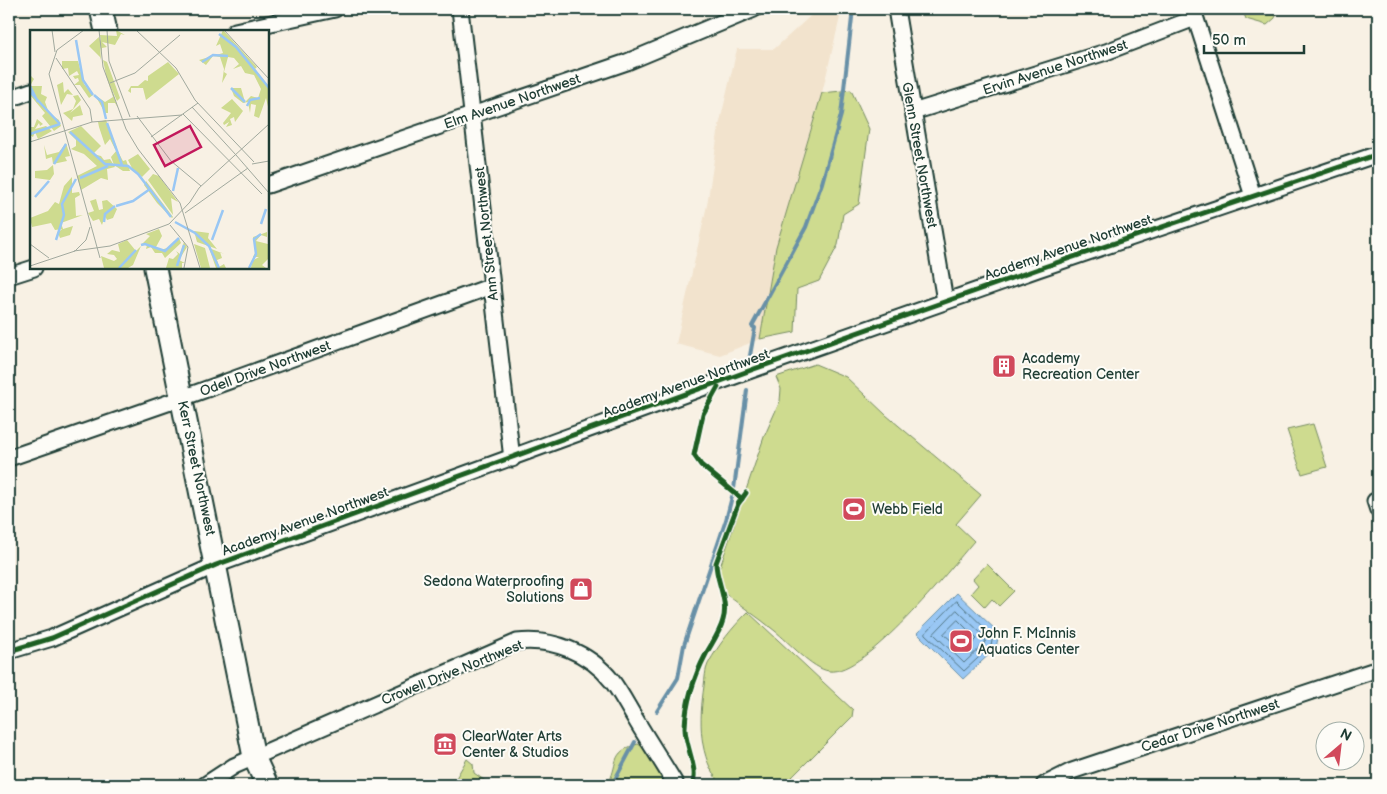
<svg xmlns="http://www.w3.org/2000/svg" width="1387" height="794" font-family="'Balsamiq Sans',sans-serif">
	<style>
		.built { fill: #f2e3cd }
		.green { fill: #cedb8f; stroke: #768c62 }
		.water { fill: #99c7f4; stroke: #6890a7 }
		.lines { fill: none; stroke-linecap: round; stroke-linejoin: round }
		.shore { stroke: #507481; stroke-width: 1 }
		.stream { stroke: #6890a7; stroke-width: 4 }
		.street-casing { stroke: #1f3d34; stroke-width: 19 }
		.secondary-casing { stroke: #1f3d34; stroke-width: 25 }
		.street { stroke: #fdfcf7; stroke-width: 15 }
		.secondary { stroke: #fdfcf7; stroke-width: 21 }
		.cycleway-casing { stroke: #fdfcf7; stroke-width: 8 }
		.cycleway { stroke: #1b5e20; stroke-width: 5 }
		.labels { text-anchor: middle; stroke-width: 4; stroke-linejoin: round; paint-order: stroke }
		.street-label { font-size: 14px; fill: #1f3d34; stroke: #fdfcf7 }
		.poi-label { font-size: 14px; fill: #1f3d34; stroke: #fdfcf7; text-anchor: start }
		.inset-river { fill: none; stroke: #99c7f4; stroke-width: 2.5 }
		.inset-road { fill: none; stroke: #a1a99e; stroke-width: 1 }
		.view { fill: #c2185b; fill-opacity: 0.15; stroke: #c2185b; stroke-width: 2.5 }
		.inset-edge { fill: none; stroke: #1f3d34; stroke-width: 2.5 }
	</style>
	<rect width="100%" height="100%" fill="#f8f1e4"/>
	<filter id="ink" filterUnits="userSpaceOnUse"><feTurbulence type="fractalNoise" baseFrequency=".02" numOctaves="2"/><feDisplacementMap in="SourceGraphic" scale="10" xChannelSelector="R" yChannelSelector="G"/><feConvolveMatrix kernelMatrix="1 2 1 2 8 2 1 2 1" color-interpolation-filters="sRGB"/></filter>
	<g filter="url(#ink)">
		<!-- built -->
		<path class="built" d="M818 9H842L822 93 776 247 760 339 720 355 676 344 707 205 719 126 737 49H774Z"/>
		<!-- green -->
		<g class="green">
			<path d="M1242 9H1279L1275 18 1267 25 1246 19Z"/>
			<path d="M851 90 869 129 859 204 843 214 838 245 819 281 797 289 795 332 760 339 776 247 822 93Z"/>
			<path d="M815 364 846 377 886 415 981 495 956 524 974 541C950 569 865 676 829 671 812 669 789 642 775 631 758 617 740 605 723 592L719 570 764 437 780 401 781 389 776 377Z"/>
			<path d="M1313 424 1327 467 1302 474 1287 430Z"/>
			<path d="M987 564 1014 591 999 606 992 599 985 607 971 593 978 585 973 579Z"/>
			<path d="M748 612 853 710 852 717 784 785H721C698 757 699 720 704 686 705 679 705 670 708 664 719 644 732 628 748 612Z"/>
			<path d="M638 744 645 748 663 781 657 785H607C620 765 608 752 638 744Z"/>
			<path d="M467 759 473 764 474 773 491 785H452Z"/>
		</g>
		<!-- water -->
		<path class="water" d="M957 593 999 633 996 648 963 679 917 633Z"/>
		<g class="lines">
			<!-- shore -->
			<g class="shore">
				<path d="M957 601 993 636 991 646 964 671 925 634Z"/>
				<path d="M957 610 986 638 985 643 964 663 934 634Z"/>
				<path d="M958 620 977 639 964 652 944 634Z"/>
			</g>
			<!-- stream -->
			<g class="stream">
				<path d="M749 361 755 328 752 326 806 227 822 183 841 115 853 9"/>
				<path d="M657 711 678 678 684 645 726 520 734 489 747 390"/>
				<path d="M612 785 635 742"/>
			</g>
			<!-- street casing -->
			<g class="street-casing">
				<g id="street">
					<path d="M460 9 512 459"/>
					<path d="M896 9 945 301"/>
					<path d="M1193 10 1253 196"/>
					<path d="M235 31 335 9"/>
					<path d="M9 99 31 91"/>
					<path d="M913 112 1106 52 1195 18"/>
					<path d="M268 185 627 62 754 9"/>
					<path d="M9 276 34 268"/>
					<path d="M9 458 182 398 492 286"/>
					<path d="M1378 500 1375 501 1378 510"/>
					<path d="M9 651 52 638 216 565 754 369 1038 269 1378 154"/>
					<path d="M205 785 234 766 517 642C552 638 589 652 612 681 621 693 628 707 636 720 649 742 663 763 676 785"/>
					<path d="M1044 785 1072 771 1378 669"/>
				</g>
			</g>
			<!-- secondary casing -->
			<g class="secondary-casing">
				<g id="secondary">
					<path d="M101 9 106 31"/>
					<path d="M155 268 254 757 267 785"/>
				</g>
			</g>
			<!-- street -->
			<use href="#street" class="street"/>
			<!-- secondary -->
			<use href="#secondary" class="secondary"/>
			<!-- cycleway casing -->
			<g class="cycleway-casing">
				<g id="cycleway">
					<path d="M718 387 703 414 694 455 701 465 742 499"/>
					<path d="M9 651 52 638 216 565 754 369 1038 269 1378 154"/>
					<path d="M691 785C701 774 684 744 685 727 686 701 694 677 706 654 712 643 720 632 723 620 729 601 716 581 716 563L738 504 746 493"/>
				</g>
			</g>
			<!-- cycleway -->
			<use href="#cycleway" class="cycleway"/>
		</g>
	</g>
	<!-- icons -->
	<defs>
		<g id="building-square" transform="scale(1.25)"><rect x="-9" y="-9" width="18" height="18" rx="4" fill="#d1495b" stroke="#fdfcf7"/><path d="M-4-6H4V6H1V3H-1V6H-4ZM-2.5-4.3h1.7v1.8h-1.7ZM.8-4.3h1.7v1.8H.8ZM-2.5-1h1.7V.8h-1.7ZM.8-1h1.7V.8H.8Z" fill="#fff"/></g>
		<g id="stadium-square" transform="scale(1.25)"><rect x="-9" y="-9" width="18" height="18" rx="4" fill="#d1495b" stroke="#fdfcf7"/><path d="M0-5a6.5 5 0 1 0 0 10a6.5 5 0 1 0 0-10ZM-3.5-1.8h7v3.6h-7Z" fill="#fff"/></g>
		<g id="shop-square" transform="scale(1.25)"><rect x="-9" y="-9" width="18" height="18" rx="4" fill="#d1495b" stroke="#fdfcf7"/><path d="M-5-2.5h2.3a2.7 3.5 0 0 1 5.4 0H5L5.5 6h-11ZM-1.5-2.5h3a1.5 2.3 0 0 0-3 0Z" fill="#fff"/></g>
		<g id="museum-square" transform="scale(1.25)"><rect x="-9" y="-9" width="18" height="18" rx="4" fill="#d1495b" stroke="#fdfcf7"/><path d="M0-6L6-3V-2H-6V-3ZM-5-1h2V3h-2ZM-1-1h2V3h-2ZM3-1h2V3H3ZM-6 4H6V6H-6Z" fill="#fff"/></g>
	</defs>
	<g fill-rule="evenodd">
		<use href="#building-square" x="1004" y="366"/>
		<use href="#stadium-square" x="854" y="509"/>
		<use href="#shop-square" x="581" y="589"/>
		<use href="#stadium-square" x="961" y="641"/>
		<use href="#museum-square" x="445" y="744"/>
	</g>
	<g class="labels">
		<!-- street labels -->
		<g class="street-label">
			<text transform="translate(1055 67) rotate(-18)" y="5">Ervin Avenue Northwest</text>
			<text transform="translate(512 101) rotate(-19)" y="5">Elm Avenue Northwest</text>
			<text transform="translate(920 155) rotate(80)" y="5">Glenn Street Northwest</text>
			<text transform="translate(486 234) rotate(-96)" y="5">Ann Street Northwest</text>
			<text transform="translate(1068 247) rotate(-19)" y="5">Academy Avenue Northwest</text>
			<text transform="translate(265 368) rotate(-20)" y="5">Odell Drive Northwest</text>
			<text transform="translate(686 383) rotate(-20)" y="5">Academy Avenue Northwest</text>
			<text transform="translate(197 468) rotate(78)" y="5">Kerr Street Northwest</text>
			<text transform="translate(305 521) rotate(-20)" y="5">Academy Avenue Northwest</text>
			<text transform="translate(452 672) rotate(-22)" y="5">Crowell Drive Northwest</text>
			<text transform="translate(1210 725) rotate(-18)" y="5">Cedar Drive Northwest</text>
		</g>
		<!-- poi labels -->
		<g class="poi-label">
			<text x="1022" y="363">Academy<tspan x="1022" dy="16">Recreation Center</tspan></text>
			<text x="872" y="514">Webb Field</text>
			<text x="564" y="586" text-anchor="end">Sedona Waterproofing<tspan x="564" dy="16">Solutions</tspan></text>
			<text x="978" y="638">John F. McInnis<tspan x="978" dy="16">Aquatics Center</tspan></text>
			<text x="462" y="741">ClearWater Arts<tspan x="462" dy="16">Center &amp; Studios</tspan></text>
		</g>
	</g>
	<!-- overview -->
	<g transform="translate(30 30)">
		<rect width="239" height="239" fill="#f8f1e4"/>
		<path d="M86 0 95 5 91 4 85 15 72 12 77 17 72 18V24L70 14 71 30 76 45 73 30 77 32 90 68 87 71 79 53 88 78 85 73H78V83H75L65 65 75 72 83 67 70 27 59 16 69 7 71 12 70 5 87 6ZM193 0 227 37 225 39 239 57V81L236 68 229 88 224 86 226 75 221 74 220 83 218 72 213 73 204 66 201 58H211L215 72 221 66 228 68 231 59 224 45 215 43 211 36 203 39 209 34 204 28 198 27 194 42 197 44 192 53 194 39 190 27 183 26 176 35 169 30 193 23 190 14 186 16ZM32 31H48L54 54 63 65 59 68 50 55H44L49 51 48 48 45 49 43 46 49 45 47 41 39 46 38 38 32 39ZM138 32 149 44 116 70 113 58H101V63L98 61 101 56H108L115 50 118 51V46ZM0 45 4 49 0 56H12L11 64 17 67 15 72 19 83 29 90 31 96 24 101 12 86 15 83 0 65ZM33 52 34 63 38 59 43 65 37 64 31 75 27 55ZM48 65 51 70 40 83 50 75 53 85 43 87 42 91 33 83 43 79 46 71 43 66ZM202 69 213 81 205 92 204 87 200 89 202 95 196 97 199 92 194 95 193 93 201 83 191 78ZM7 89 13 94 10 96 9 93 5 99 16 96 22 101 8 109 5 102 3 107 0 105V97H4ZM76 90 87 118 85 119 80 109 75 115 69 97 68 92ZM51 96 71 116 63 124 71 126 74 130 80 129 85 137 77 139 78 150 71 148 51 160 47 146 67 136 54 124 41 119 46 116V110L38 102ZM36 113 40 126 35 127 37 131 23 134 22 127 16 129 14 115 17 125 29 122ZM87 120 93 131 96 130 100 141H93L84 135 81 127ZM108 124 120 139 112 147 103 140 98 130ZM23 135 24 144 20 150 5 148V141L17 140ZM123 144 129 146 148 172 141 168 143 185 118 150ZM42 147V163L49 162 50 165 45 168 46 186 53 185 31 193 33 199 43 196 40 205 30 208 28 203 32 199 25 200 21 193 2 197 0 188 18 181 25 172 29 174 34 156ZM116 151 143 187 142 188 127 173 114 155ZM66 169 69 180 73 179 72 171 77 170 87 179 83 188 77 190 75 186 72 195 69 189 63 191 58 183 64 181 60 171ZM129 199 132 206 126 217 129 220 138 218 149 208 151 213 135 228 132 223H125L121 217 116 219 117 215H111L120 206 116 204ZM164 201 179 203 178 208 187 219 167 212ZM237 202V207L231 205 226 211 238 214 239 207V228L232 235 236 238H221L222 231 229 227H223L226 221 223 207ZM97 210 106 221 111 216 103 235 98 238H74L71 226 84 231 87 229 84 225 77 224 82 220 90 222 88 214ZM154 212 157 217 149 230 155 233H152V238H136L139 228 143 229 148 224 146 221 150 224ZM164 214 175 218 180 238H171ZM179 218 194 224 190 222 192 228 187 230 189 237 194 234 196 238H186Z" fill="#cedb8f"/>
		<path class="inset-river" d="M189 4 206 17 239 58M46 10 53 50 63 65M172 32 183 25 198 26M0 56 8 72M201 58 215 72M0 62 30 94M64 65 72 72 76 89M217 76 220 70 230 68M77 93 92 135M40 102 75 134 98 136 108 144 141 187M0 104 30 94M24 134 36 114M50 148 78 136M143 161 148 138M5 167 19 151M86 176 103 171 120 159M74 192 75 184 85 176M145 192 165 203 179 216 189 238M231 194 236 179M26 210 34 185 32 174 46 149M182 210 193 180M111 215 115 214 135 221 149 208M147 236 154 215M89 238 106 220M219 238 226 224 224 209 231 204"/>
		<path class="inset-road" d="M22 0 25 22M54 0 27 20 19 44 70 228M69 0 73 37 96 99 108 119 150 173 170 238M77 0 79 31 100 87M106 0 146 38 165 70 224 132M194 0 239 49M26 28 60 79 62 92 152 85M80 53 105 43 150 5M162 77 206 125M153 84 232 164M107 86 141 131 171 156M121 107 168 73M0 112 62 92M206 125 239 163M222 134 239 131M155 183 218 138M140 195 158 217 154 238M0 214 19 228M44 221 80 216 139 194 160 172 169 158 239 94M0 236 45 221 56 210 60 197"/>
		<path class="view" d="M160 96 171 117 135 136 124 115Z"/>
		<rect width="239" height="239" class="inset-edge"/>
	</g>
	<!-- margin -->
	<rect width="1387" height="794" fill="none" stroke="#fdfcf7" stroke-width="30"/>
	<rect x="15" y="15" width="1357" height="764" fill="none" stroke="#1f3d34" stroke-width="2" filter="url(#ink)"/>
	<!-- north arrow -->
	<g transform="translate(1340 746) rotate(28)"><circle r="24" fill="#fdfcf7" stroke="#a4b0a9"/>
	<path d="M0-4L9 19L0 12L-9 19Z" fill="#d1495b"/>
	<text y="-8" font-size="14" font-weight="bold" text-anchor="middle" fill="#1f3d34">N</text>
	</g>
	<!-- scale -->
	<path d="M1204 45v8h100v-8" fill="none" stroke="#1f3d34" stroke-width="2.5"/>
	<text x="1212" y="45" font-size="15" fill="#1f3d34" stroke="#fdfcf7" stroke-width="4" paint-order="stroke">50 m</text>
</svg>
